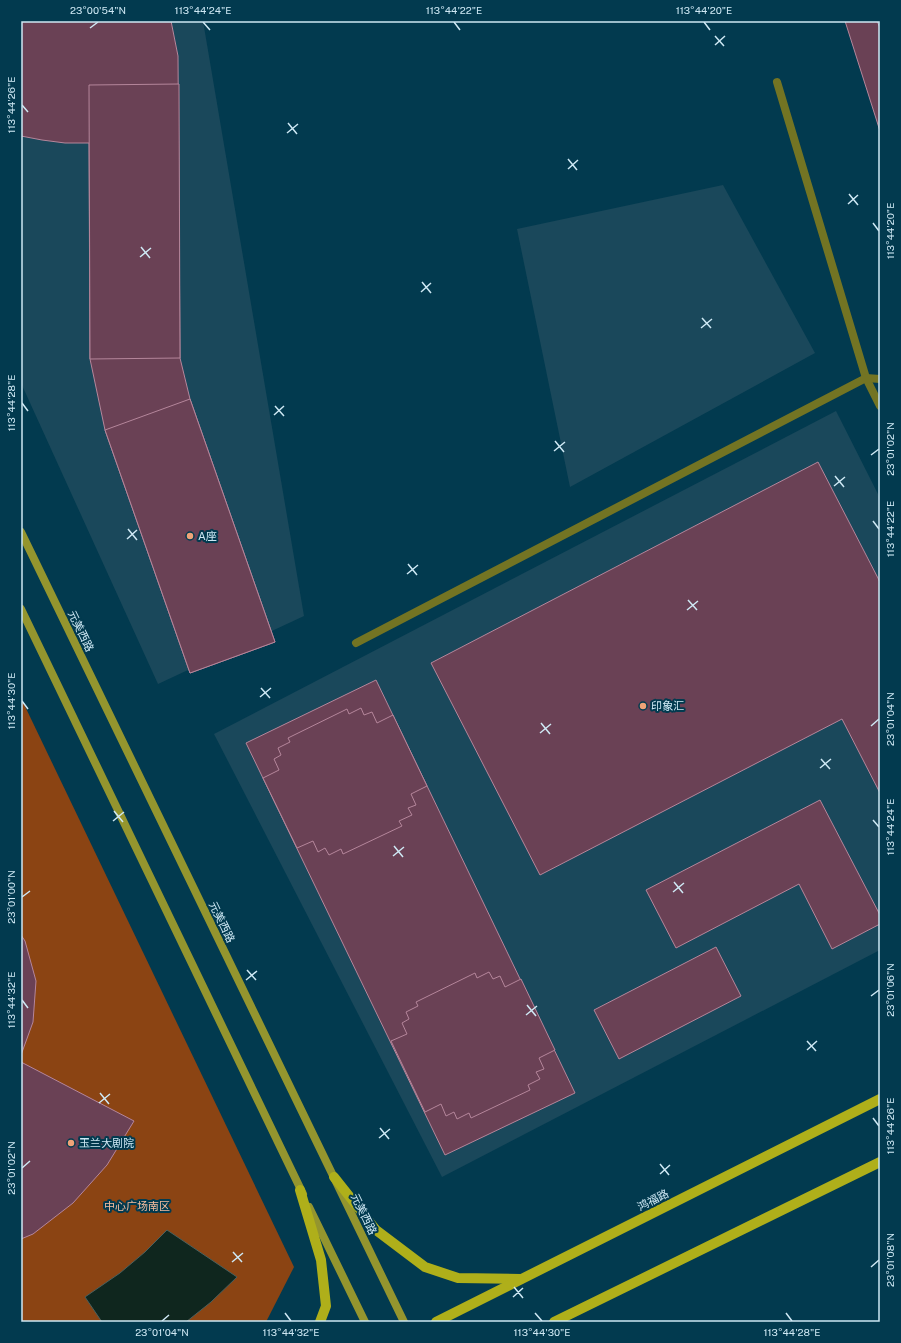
<svg xmlns="http://www.w3.org/2000/svg" width="901" height="1343" font-family="'Public Sans','Noto Sans SC',sans-serif">
	<style>
		.built { fill: #1a485b }
		.green { fill: #8b4413 }
		.water { fill: #0f261e; stroke: #48605e }
		.building { fill: #6a4155; stroke: #b5869b }
		.lines { fill: none; stroke-linecap: round; stroke-linejoin: round }
		.minor { stroke: #737423; stroke-width: 8 }
		.secondary { stroke: #94952e; stroke-width: 8 }
		.primary { stroke: #afaf1a; stroke-width: 10 }
		.ticks { fill: none; stroke: #cee8f4; stroke-width: 1.5 }
		.poi-dot { fill: #efa378; stroke: #023a4f; stroke-width: 1.5 }
		.labels { text-anchor: middle; stroke-width: 4; stroke-linejoin: round; paint-order: stroke }
		.poi-label { font-size: 11px; fill: #cee8f4; stroke: #023a4f; text-anchor: start }
		.street-label { font-size: 11px; fill: #cee8f4; stroke: #023a4f }
		.park-label { font-size: 11px; fill: #f7be9f; stroke: #023a4f }
		.neatline { fill: none; stroke: #cee8f4; stroke-width: 1.5 }
		.ticks-label { font-size: 10px; text-anchor: middle; fill: #cee8f4 }
	</style>
	<rect width="100%" height="100%" fill="#023a4f"/>
	<!-- built -->
	<g class="built">
		<path d="M21 21H203L304 616 158 684 21 383Z"/>
		<path d="M723 185 815 353 570 487 517 229Z"/>
		<path d="M836 411 880 498V950L442 1177 214 734Z"/>
	</g>
	<!-- green -->
	<path class="green" d="M21 698 294 1267 266 1322H21Z"/>
	<!-- water -->
	<path class="water" d="M167 1230 237 1277 211 1302 186 1322H102L85 1297 120 1273 145 1252Z"/>
	<!-- building -->
	<g class="building">
		<path d="M21 21H171L178 56 180 358 190 399 275 642 190 673 105 430 90 359 89 143H65L42 140 21 136Z"/>
		<path d="M845 21H877L880 28V131Z"/>
		<path d="M179 84 180 358 90 359 89 85Z"/>
		<path d="M190 399 275 642 190 673 105 430Z"/>
		<path d="M818 462 880 582V793L842 719 540 875 431 663Z"/>
		<path d="M376 680 575 1093 445 1155 246 743Z"/>
		<path d="M361 708 364 715 372 712 377 723 393 715 427 786 411 794 416 805 408 808 412 815 399 821 402 826 343 854 341 849 329 855 325 848 318 852 313 841 297 848 263 778 279 770 274 759 281 755 278 748 290 742 288 738 347 709 349 714Z"/>
		<path d="M820 800 880 915V924L832 949 799 884 676 948 646 890Z"/>
		<path d="M21 935 25 941 36 981 33 1022 21 1055Z"/>
		<path d="M716 947 741 996 619 1059 594 1010Z"/>
		<path d="M489 972 493 979 500 976 505 987 521 979 555 1050 539 1058 544 1069 536 1072 540 1079 528 1085 530 1090 471 1118 469 1113 457 1119 454 1112 446 1116 441 1104 425 1112 391 1041 407 1034 402 1023 409 1019 406 1012 418 1006 416 1002 475 973 477 978Z"/>
		<path d="M21 1062 134 1121 107 1165 73 1203 33 1234 21 1239Z"/>
	</g>
	<g class="lines">
		<!-- minor -->
		<g class="minor">
			<path d="M777 82 866 378 880 406"/>
			<path d="M356 643 866 378 880 379"/>
		</g>
		<!-- secondary -->
		<g class="secondary">
			<path d="M21 532 404 1322"/>
			<path d="M21 609 303 1194"/>
			<path d="M309 1207 365 1322"/>
		</g>
		<!-- primary -->
		<g class="primary">
			<path d="M334 1177 376 1230 425 1267 458 1278 521 1279"/>
			<path d="M300 1190 321 1260 326 1306 320 1322"/>
			<path d="M436 1322 880 1099"/>
			<path d="M554 1322 880 1162"/>
		</g>
	</g>
	<!-- ticks -->
	<path class="ticks" d="M203 22 210 30M454 22 460 30M704 22 710 30M90 28 98 22M715 36 724 46M715 45 725 36M22 105 28 112M288 123 297 134M287 133 298 124M568 159 577 170M568 169 578 160M849 194 858 205M848 204 858 195M873 223 879 231M141 247 150 258M140 257 151 248M422 282 431 293M421 292 431 283M702 318 711 328M701 328 712 319M22 403 28 411M275 406 284 416M274 415 284 406M555 441 564 452M554 451 565 442M871 455 879 449M835 476 844 487M834 486 845 477M873 521 879 529M128 529 137 540M127 539 137 530M408 564 417 575M407 574 418 565M688 600 697 610M687 610 698 601M261 688 270 698M260 697 271 688M22 701 28 709M541 723 550 734M871 726 879 719M540 733 551 724M821 759 830 769M820 768 831 759M114 811 123 822M873 820 879 827M113 821 124 812M394 846 403 857M393 856 404 847M674 882 683 893M673 892 684 883M22 897 30 891M247 970 256 980M246 980 257 971M871 996 879 990M22 1000 28 1008M527 1005 536 1016M526 1015 537 1006M807 1041 816 1051M807 1050 817 1041M100 1093 109 1104M99 1103 110 1094M873 1118 879 1126M380 1128 389 1139M379 1138 390 1129M660 1164 669 1175M22 1168 30 1161M660 1174 670 1165M233 1252 242 1262M232 1262 243 1253M871 1267 879 1260M514 1287 523 1298M513 1297 523 1288M285 1313 291 1321M535 1313 542 1321M786 1313 792 1321M162 1321 169 1315"/>
	<!-- markers -->
	<g class="poi-dot">
		<circle cx="190" cy="536" r="4"/>
		<circle cx="643" cy="706" r="4"/>
		<circle cx="71" cy="1143" r="4"/>
	</g>
	<g class="labels">
		<!-- poi labels -->
		<g class="poi-label">
			<text x="198" y="540">A座</text>
			<text x="651" y="710">印象汇</text>
			<text x="79" y="1147">玉兰大剧院</text>
		</g>
		<!-- street labels -->
		<g class="street-label">
			<text transform="translate(81 631) rotate(64)" y="4">元美西路</text>
			<text transform="translate(222 922) rotate(64)" y="4">元美西路</text>
			<text transform="translate(653 1200) rotate(-27)" y="4">鸿福路</text>
			<text transform="translate(364 1214) rotate(64)" y="4">元美西路</text>
		</g>
		<!-- park labels -->
		<g class="park-label">
			<text x="137" y="1210">中心广场南区</text>
		</g>
	</g>
	<!-- border -->
	<rect width="901" height="1343" fill="none" stroke="#023a4f" stroke-width="44"/>
	<rect x="22" y="22" width="857" height="1299" class="neatline"/>
	<g class="ticks-label">
		<text x="98" y="14">23°00'54"N</text>
		<text x="203" y="14">113°44'24"E</text>
		<text x="454" y="14">113°44'22"E</text>
		<text x="704" y="14">113°44'20"E</text>
		<text transform="translate(11 105) rotate(-90)" y="4">113°44'26"E</text>
		<text transform="translate(890 231) rotate(-90)" y="4">113°44'20"E</text>
		<text transform="translate(11 403) rotate(-90)" y="4">113°44'28"E</text>
		<text transform="translate(890 449) rotate(-90)" y="4">23°01'02"N</text>
		<text transform="translate(890 529) rotate(-90)" y="4">113°44'22"E</text>
		<text transform="translate(11 701) rotate(-90)" y="4">113°44'30"E</text>
		<text transform="translate(890 719) rotate(-90)" y="4">23°01'04"N</text>
		<text transform="translate(890 827) rotate(-90)" y="4">113°44'24"E</text>
		<text transform="translate(11 897) rotate(-90)" y="4">23°01'00"N</text>
		<text transform="translate(890 990) rotate(-90)" y="4">23°01'06"N</text>
		<text transform="translate(11 1000) rotate(-90)" y="4">113°44'32"E</text>
		<text transform="translate(890 1126) rotate(-90)" y="4">113°44'26"E</text>
		<text transform="translate(11 1168) rotate(-90)" y="4">23°01'02"N</text>
		<text transform="translate(890 1260) rotate(-90)" y="4">23°01'08"N</text>
		<text x="162" y="1336">23°01'04"N</text>
		<text x="291" y="1336">113°44'32"E</text>
		<text x="542" y="1336">113°44'30"E</text>
		<text x="792" y="1336">113°44'28"E</text>
	</g>
</svg>
